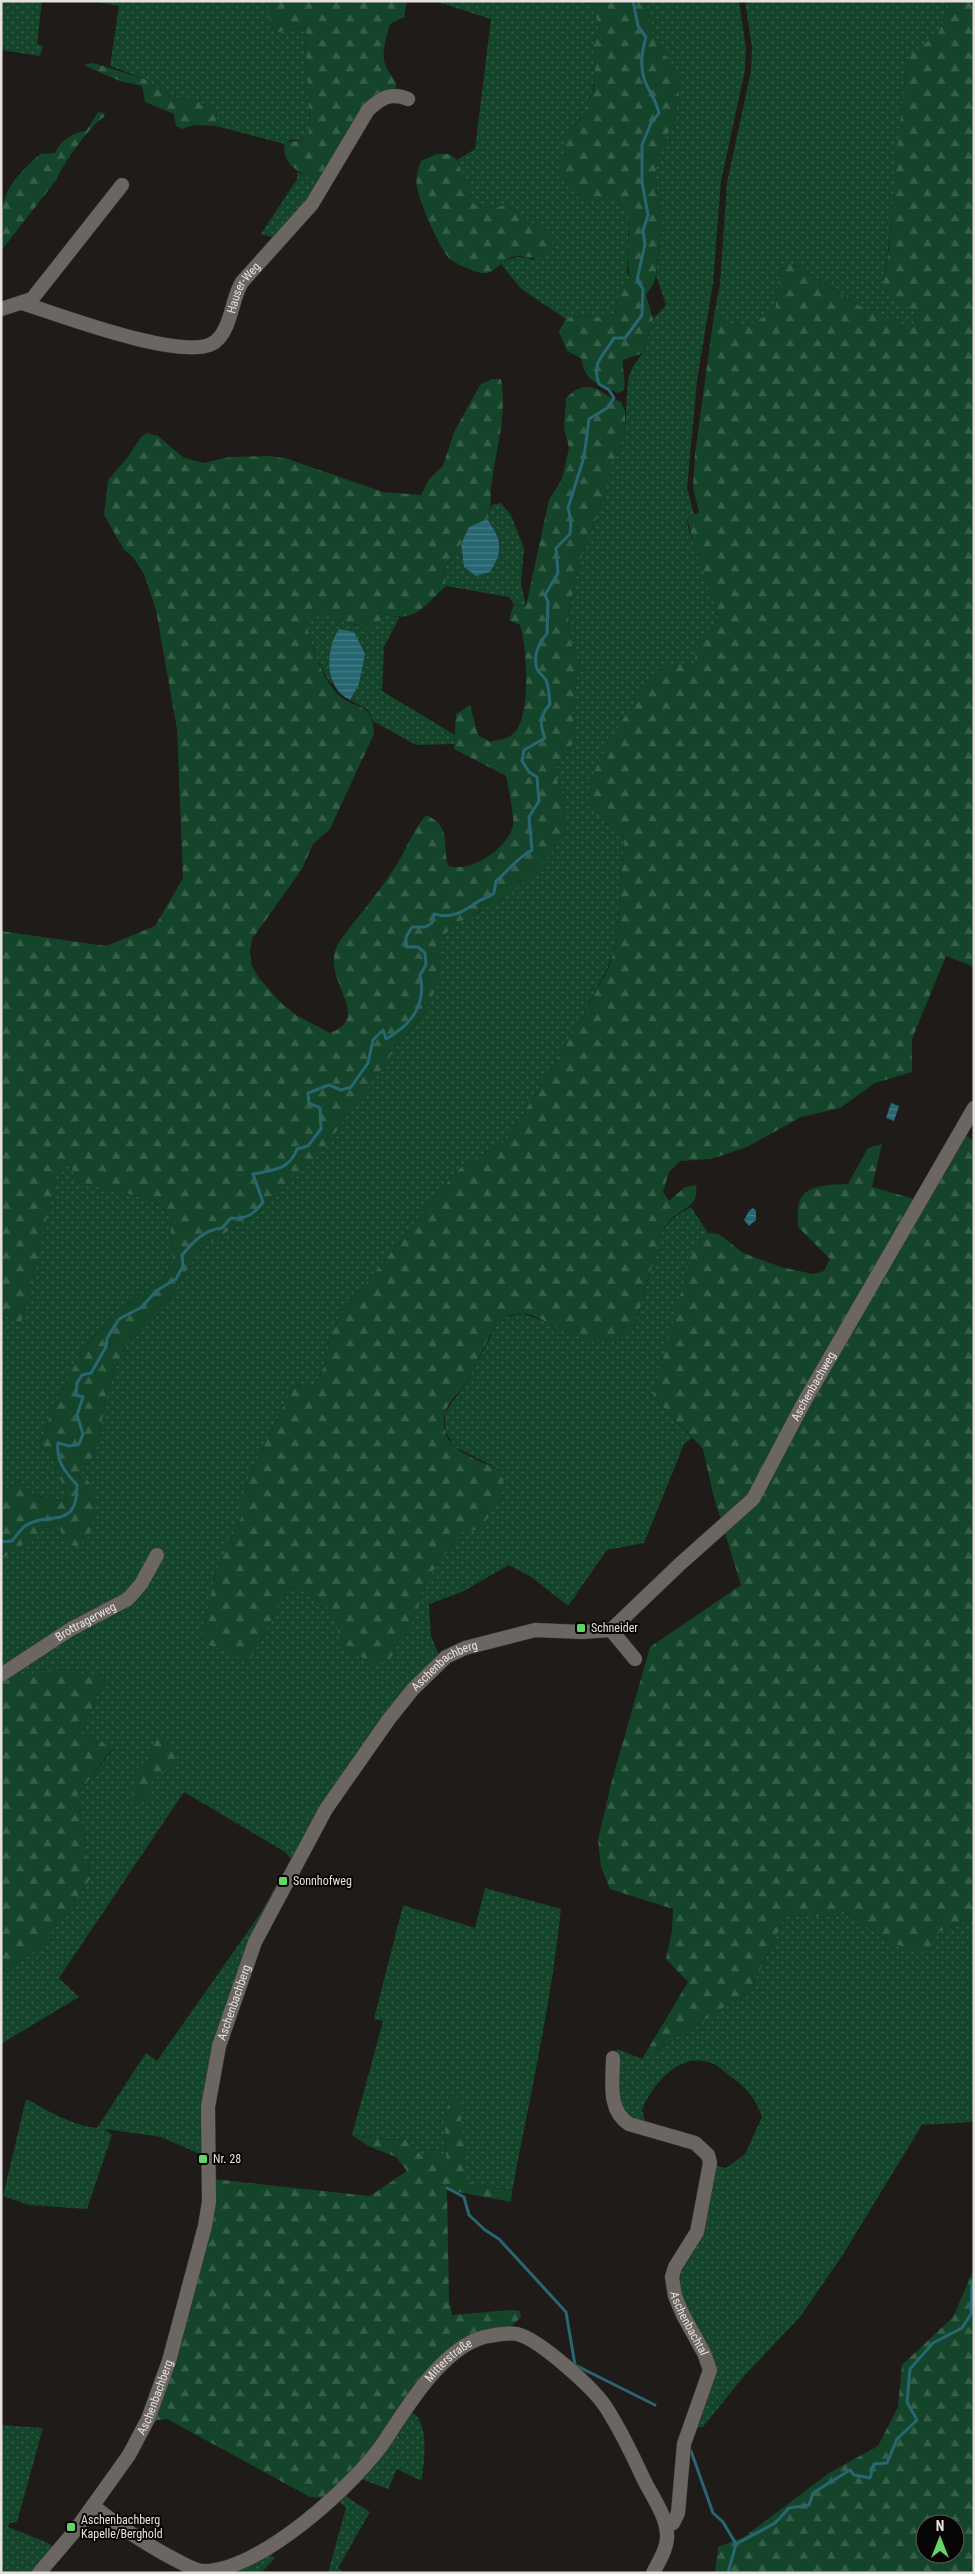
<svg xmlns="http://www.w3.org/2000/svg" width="975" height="2574" font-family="'Roboto Condensed',sans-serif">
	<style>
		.grass { fill: url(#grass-dots) }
		.forest { fill: url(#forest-firs); fill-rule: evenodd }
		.water { fill: url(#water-rules) }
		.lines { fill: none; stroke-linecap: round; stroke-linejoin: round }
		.stream { stroke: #276772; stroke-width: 3 }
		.minor-casing { stroke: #393634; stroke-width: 15 }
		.minor { stroke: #6c6663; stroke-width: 14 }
		.poi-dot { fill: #65d467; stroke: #080605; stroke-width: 2 }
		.labels { text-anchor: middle; stroke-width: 4; stroke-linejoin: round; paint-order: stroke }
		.street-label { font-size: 12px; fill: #e5e1df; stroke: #080605 }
		.poi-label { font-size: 12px; fill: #e5e1df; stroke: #080605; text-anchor: start }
	</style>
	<defs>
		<pattern id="grass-dots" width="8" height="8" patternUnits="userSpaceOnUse" patternTransform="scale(1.25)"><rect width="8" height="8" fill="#14442a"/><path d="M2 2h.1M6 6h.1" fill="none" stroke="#365f48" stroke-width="1.8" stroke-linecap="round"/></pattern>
		<pattern id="forest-firs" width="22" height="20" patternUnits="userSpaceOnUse" patternTransform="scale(1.25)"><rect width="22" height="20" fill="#14442a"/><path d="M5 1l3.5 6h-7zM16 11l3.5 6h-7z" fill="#365f48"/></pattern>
		<pattern id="water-rules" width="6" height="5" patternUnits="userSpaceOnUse" patternTransform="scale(1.25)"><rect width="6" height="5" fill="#276772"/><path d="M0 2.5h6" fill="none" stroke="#467c86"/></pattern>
	</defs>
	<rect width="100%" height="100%" fill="#1f1b18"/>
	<!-- grass -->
	<g class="grass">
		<path d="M1 1H42L37 44 43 46 40 56 1 50Z"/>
		<path d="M94 1H268V15L275 33 307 27 305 38 310 124 307 140H290L284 144 216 126 217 113 195 99 172 98 145 79 110 66 119 6Z"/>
		<path d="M434 1H591L598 23V34L593 42 595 72 592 93 579 121 568 133 611 198 627 205 629 213 627 272 631 278 618 296 615 314C601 322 582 312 566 319L521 289 501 264C512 256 521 255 534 260L531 224 517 216 514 209C499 202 487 212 474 204L457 160 475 149 491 19Z"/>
		<path d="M646 1H739L746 49 745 70 721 181 713 283 697 381 687 488 694 514 687 518 688 527 719 616 698 648 694 663 679 665 605 823 621 832 624 840 616 944 608 967 581 1020 507 1140C490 1152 470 1158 455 1173L341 1314 330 1338 327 1361 314 1387 294 1385 249 1477 242 1500V1516L216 1572 201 1639 249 1662 288 1589 298 1588 331 1609 343 1645 353 1653 373 1663 416 1616 425 1582 462 1532 502 1471 455 1447 445 1431V1413L469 1378 497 1324 506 1317 521 1313 547 1322 572 1335 634 1329 662 1231 673 1218 691 1207 708 1233 699 1242 653 1396 692 1438 684 1444 644 1543 607 1550 568 1606 533 1578 509 1565 462 1592 429 1604 431 1636 443 1664 416 1691 330 1811 266 1927 223 2047 202 2155 161 2137 105 2129 112 2135 87 2209 29 2205 3 2196 26 2099C49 2111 71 2125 97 2128L146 2053 157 2061 260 1914 291 1859 285 1852 184 1792 59 1978 79 1997 1 2044V1971L39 1950 91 1878 77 1796 113 1749 81 1734 106 1675 1 1679V1560L46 1527 60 1528 81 1473 92 1458 98 1444 108 1388 117 1364 133 1333 170 1298 201 1248 262 1210 426 1011 443 937 454 924 482 911 566 802 558 784 556 768 576 739 572 713 579 663 571 643 568 619 575 580 588 536 606 495 608 467 619 452 625 430 628 379 633 366 643 353 653 319 666 305 656 275 662 221 655 177 658 155 674 121 679 96 678 78 651 31Z"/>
		<path d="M745 1H951L938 34 907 63C898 136 895 211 883 285L914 309 918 319 910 329 858 305 794 264H787L780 270 775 310C752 325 738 333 714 315L720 284 727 182 751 71 752 48Z"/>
		<path d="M297 172 322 182 278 239 261 234 297 179Z"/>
		<path d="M501 503 511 515 524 548 521 583 526 606 514 604 509 597 446 586 444 567 461 544 464 567 490 572C504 549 503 541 487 519L492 505Z"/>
		<path d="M316 613 329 615 358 626 384 613 399 618 384 647 382 691 455 735 454 744 416 745 373 721 368 710 350 700 359 684 330 659 332 685C318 665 310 644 306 619Z"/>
		<path d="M59 1162 69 1164 79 1182 142 1197 160 1205 170 1217 173 1262 163 1279 115 1313 82 1350 51 1413 40 1445 54 1456 56 1474 66 1488 64 1501 34 1495 20 1481 1 1492V1313L21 1324Z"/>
		<path d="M485 1888 561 1909C551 2004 530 2097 512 2191L467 2182 445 2126 446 2166 422 2155 406 2139 392 2140 352 2135 383 2021 374 2019 403 1905 475 1928Z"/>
		<path d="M843 1911 891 1943 939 1932 974 1918V2122L922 2125 842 2256 800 2317 744 2376 703 2427 692 2428 708 2384 674 2279 714 2165 726 2168 745 2154 762 2117C756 2099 746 2087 730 2076 724 2072 718 2065 711 2063 679 2051 652 2085 642 2110L646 2124 620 2114 615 2075 617 2049 642 2059 750 1991 786 1915 835 1917Z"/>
		<path d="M413 2413C429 2421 425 2466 421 2481L397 2469 388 2489 361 2479 407 2415Z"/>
		<path d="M1 2425 43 2428 17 2522 10 2523 8 2527 46 2542 52 2546V2554L33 2573H1Z"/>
		<path d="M345 2496 370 2512 338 2568 344 2573H328L346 2508 339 2501Z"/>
		<path d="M271 2555 275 2558 261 2573H231L249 2567Z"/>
	</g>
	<!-- forest -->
	<g class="forest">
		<path d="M268 1H407L404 17 390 24C387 36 381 52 385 64 388 72 394 78 397 86L390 92 322 182C305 176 279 165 285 142L307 140 310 124 305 38 307 27 275 33 268 15Z"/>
		<path d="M591 1H646L651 31 678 78 679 96 674 121 658 155 655 177 662 221 656 275 654 283 646 295 653 319 643 353 623 360C622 371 626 379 624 390L618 393C600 385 583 381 582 359L567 351 559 331 566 319C582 312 601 322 615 314 618 298 618 288 631 277 624 267 632 224 627 205L611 198 580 200 566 184 560 168 568 133 579 121 593 91 595 72 593 42 598 34V23Z"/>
		<path d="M951 1H974V967L946 956 912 1039V1072L875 1083 840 1108 801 1117 747 1147 711 1159 680 1161 669 1172 663 1192 669 1201 685 1187 696 1185C699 1205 686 1207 672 1218 668 1222 665 1227 662 1231L634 1329C619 1343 591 1341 573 1335 552 1329 529 1304 506 1317 490 1326 479 1362 469 1378 462 1389 450 1400 445 1412 444 1416 443 1427 445 1431 450 1453 484 1462 502 1471L504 1489 481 1529 462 1532 425 1582 416 1616 388 1662 373 1663 353 1653 343 1645 330 1609 298 1588 288 1589 249 1662 205 1643 201 1639 216 1572 242 1516V1500L249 1477 294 1385 314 1387 327 1361 330 1338 341 1314 455 1173C470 1158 490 1152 507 1140L581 1020 609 967 616 944 624 840 621 832C606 824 591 815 588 797 584 777 643 682 661 669 669 663 684 664 694 663L697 648 719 616 697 556 687 518 699 512 693 488 695 454 714 315C738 333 752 325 775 310L780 270 787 264H794L858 305 910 328 918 319 914 309 896 304 883 285 889 248 896 157 907 63 913 52 938 34Z"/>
		<path d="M93 63 145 79 172 98 195 99 217 113 216 126 194 125 182 129 176 126 174 114 145 102 142 86 120 81 83 65Z"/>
		<path d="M98 112 105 113 104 117C91 124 62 165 57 179L1 251C1 199 0 190 40 154L55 153C60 141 73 132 86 131Z"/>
		<path d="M437 154H449L457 160 474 204C487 212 499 202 514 208L517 216 546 230 553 240C548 270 530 253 512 257 501 260 495 275 482 273 474 272 454 263 448 257 438 245 420 203 417 187 415 178 418 169 421 161Z"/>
		<path d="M492 379H501C507 416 497 444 492 481 489 496 493 504 487 519L469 527 461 544 444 567 446 586C424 605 416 624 384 614L374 630 317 613 306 619C309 641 323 683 341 697 361 711 372 703 374 734L330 829 313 844 302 869 252 939 250 951 251 964 259 978 280 1002 296 1015 330 1033C372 1017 326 985 335 951 338 941 348 930 354 922 369 904 384 884 397 864 407 847 414 829 426 815 452 826 442 843 448 866 471 873 507 849 513 826 515 820 508 784 506 776L454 749 456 714 470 705 478 735 490 742C498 740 509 739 515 732 531 715 527 646 520 625L509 620 514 604 526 606 549 500 562 479 569 448 564 428 566 398C590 375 598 393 621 402L625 411V430L619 452 609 467 606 495 588 536 575 580 568 618 571 643 579 663 572 713 576 739 556 768 558 784 566 802 565 832 557 846 537 870 509 895 468 918 454 924 443 937 437 985 426 1011 401 1041 320 1154 262 1210 201 1248 170 1298 133 1333 117 1364 108 1388 98 1444 92 1458 81 1473 93 1487 96 1512 89 1537 77 1547 65 1543 60 1528H46L1 1560V1492L20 1481 34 1495 64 1501 66 1488 56 1474 54 1456 40 1445 51 1413 82 1350 115 1313 163 1279 173 1262 170 1218 160 1205 142 1197 79 1182 69 1164 60 1162 21 1324 1 1313V931L106 946 155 926 183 878 177 729 156 610 144 574 132 556 124 550 104 515 108 480 127 458 141 437 147 433 158 436 183 457 203 463 230 457 270 456 288 459 383 492 421 495 429 479 443 466 454 432 480 385Z"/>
		<path d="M963 1132 974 1142V1918L939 1932 928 1954 891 1943 843 1911 835 1917 786 1915 750 1991 642 2059 688 1982 666 1959 672 1931 673 1909 610 1889 601 1867 598 1840 611 1784 650 1647 741 1585 713 1494 703 1449 653 1396 690 1259 699 1242 708 1233 719 1234 743 1253 781 1267 813 1274 824 1271 830 1259 798 1227C798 1219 797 1210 799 1203 804 1183 832 1185 848 1184L868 1148 882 1144 872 1187 921 1201Z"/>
		<path d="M53 1670 106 1675 81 1734 113 1748 77 1796 91 1878 39 1950 1 1971V1679Z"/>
		<path d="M159 1736 168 1741 177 1760 151 1780V1799L133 1806C129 1781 147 1757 159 1736Z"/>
		<path d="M459 2096 467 2182 512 2191 511 2202 447 2190 449 2300 452 2315 511 2310 520 2311 521 2317 507 2331 472 2339 331 2499 310 2497 167 2419 152 2421 213 2179 370 2196 407 2171 396 2157 368 2146 352 2135 392 2140 406 2139 422 2155 433 2150 446 2166 445 2126 449 2100Z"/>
		<path d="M974 2269V2573H715L718 2547 744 2537 829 2473 878 2446 898 2407 902 2365 953 2317ZM925 2524H955V2554H925Z"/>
	</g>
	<!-- water -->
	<g class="water">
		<path d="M487 519C502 540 504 550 490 572L476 576 464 567 461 544 469 527Z"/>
		<path d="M339 629 354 632 365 654 359 684 350 700C324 689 325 649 339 629Z"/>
		<path d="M891 1103 899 1106 894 1121 886 1118Z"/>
		<path d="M753 1208 756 1211V1220L749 1226 744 1220 749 1211Z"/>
	</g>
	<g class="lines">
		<!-- stream -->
		<g class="stream">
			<path d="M1 1542 12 1541C16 1536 21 1529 25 1526 49 1510 77 1532 77 1485 65 1472 56 1461 58 1443L69 1446 79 1444 83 1434 77 1415 83 1397 76 1395 77 1383 82 1375 91 1373 106 1347 107 1338 119 1319 142 1307 156 1291 176 1279 183 1266 182 1255C194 1241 204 1230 222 1228L231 1218C247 1219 253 1215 263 1202L253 1174C274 1170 289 1170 297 1149L308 1146 321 1129 320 1108 309 1103 308 1093 329 1085 341 1090 351 1087 368 1063 373 1040 383 1030 386 1039C411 1025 427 1004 420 975L426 965 425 953 418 947H406V937L412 927H425L432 923 434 914C451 919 463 912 476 903 481 898 488 899 494 893L496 881C509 870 517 858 532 850L529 817 539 801 537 777 529 772 522 761 524 750 545 738C539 723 540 716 550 704 549 697 549 686 546 680 544 676 540 674 538 671 532 659 538 642 547 634L548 602 545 595 558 573 556 548 570 534 571 521 568 508 584 457 589 419 607 408 614 398 609 390 599 384C591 362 603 357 614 338H625L642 315 643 289 637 280 645 244 643 231 648 215 642 182V145L651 123 659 113C657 103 653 97 648 88 639 71 641 54 646 37L638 26 633 1"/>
			<path d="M447 2188 464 2197 469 2215 485 2230 499 2239 566 2312 575 2365 655 2405"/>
			<path d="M691 2451 713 2513 723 2522 736 2544"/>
			<path d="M728 2573 736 2544 775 2523 789 2508 809 2505 813 2493 850 2470 854 2475 870 2478 874 2464 887 2463 897 2439 917 2420 907 2402 910 2369 933 2343 962 2328 971 2314 972 2282 974 2280"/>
		</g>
		<!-- minor casing -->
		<g class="minor-casing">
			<g id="minor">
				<path id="s1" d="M22 303C57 314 190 365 216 341 232 327 231 300 242 282L312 204 368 110C381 98 390 92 408 99"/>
				<path d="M1 309 32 299 122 185"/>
				<path id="s2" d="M611 1630 680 1564 753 1499 803 1404 974 1108"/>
				<path id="s3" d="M1 1675 71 1629 128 1599 141 1584 157 1555"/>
				<path id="s4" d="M613 2058C613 2081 607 2110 629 2124L695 2143 708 2155 710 2163 697 2232 675 2267 672 2277 675 2296 683 2315 704 2353 710 2370 684 2444 678 2513 673 2523 666 2526"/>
				<path id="s5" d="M93 2506C119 2526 145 2544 174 2559 182 2563 191 2569 201 2571 258 2574 358 2482 386 2439 408 2405 443 2348 484 2337 494 2335 507 2332 517 2334 539 2339 595 2389 607 2409 621 2431 633 2456 644 2480 652 2496 666 2515 667 2534 668 2548 659 2561 653 2573"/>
				<path id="s6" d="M39 2573 74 2532 129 2455 148 2419 169 2361 205 2226 209 2202 208 2107 219 2046 255 1942 326 1809 389 1719 413 1689 446 1657 465 1648 535 1630 582 1632 611 1630 635 1659"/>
			</g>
		</g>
		<!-- minor -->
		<use href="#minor" class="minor"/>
	</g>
	<!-- markers -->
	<g class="poi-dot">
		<rect x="576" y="1623" width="10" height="10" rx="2.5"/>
		<rect x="278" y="1876" width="10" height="10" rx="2.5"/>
		<rect x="198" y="2154" width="10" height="10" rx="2.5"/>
		<rect x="66" y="2522" width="10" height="10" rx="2.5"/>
	</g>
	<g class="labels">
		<!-- street labels -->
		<g class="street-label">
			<text dy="4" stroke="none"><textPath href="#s1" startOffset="262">Hauser-Weg</textPath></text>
			<text dy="4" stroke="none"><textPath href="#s2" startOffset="321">Aschenbachweg</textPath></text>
			<text dy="4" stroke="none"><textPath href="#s3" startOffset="100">Brottragerweg</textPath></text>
			<text dy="4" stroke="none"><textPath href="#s6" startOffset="1021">Aschenbachberg</textPath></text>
			<text dy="4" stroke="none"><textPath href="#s6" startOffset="618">Aschenbachberg</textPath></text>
			<text dy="4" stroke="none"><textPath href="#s4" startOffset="338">Aschenbachtal</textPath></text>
			<text dy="4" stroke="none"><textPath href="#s5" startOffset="461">Mitterstraße</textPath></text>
			<text dy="4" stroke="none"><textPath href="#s6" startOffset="212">Aschenbachberg</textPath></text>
		</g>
		<!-- poi labels -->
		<g class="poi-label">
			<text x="591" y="1632">Schneider</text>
			<text x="293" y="1885">Sonnhofweg</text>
			<text x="213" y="2163">Nr. 28</text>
			<text x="81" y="2524">Aschenbachberg<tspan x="81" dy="14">Kapelle/Berghold</tspan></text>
		</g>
	</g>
	<!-- border -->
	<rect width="975" height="2574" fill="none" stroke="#e5e1df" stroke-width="5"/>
	<!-- north arrow -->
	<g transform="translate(940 2539)"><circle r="24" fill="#080605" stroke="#605e5c"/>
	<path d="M0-4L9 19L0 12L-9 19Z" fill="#65d467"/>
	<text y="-8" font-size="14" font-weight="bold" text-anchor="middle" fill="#e5e1df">N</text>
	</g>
</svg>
